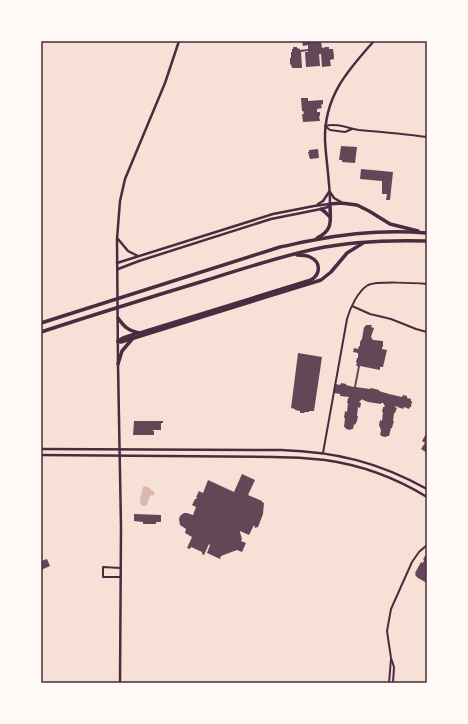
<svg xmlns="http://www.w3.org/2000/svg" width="468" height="724" font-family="Manrope,sans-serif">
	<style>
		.water { fill: #dcb8b0 }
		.building { fill: #644757 }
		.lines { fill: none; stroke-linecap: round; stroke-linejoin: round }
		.minor { stroke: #4a2c40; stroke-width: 2 }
		.tertiary { stroke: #4a2c40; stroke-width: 2.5 }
		.motorway { stroke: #4a2c40; stroke-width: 3.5 }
		.neatline { fill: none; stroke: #4a2c40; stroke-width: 1.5 }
	</style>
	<rect width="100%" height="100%" fill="#f7e1d7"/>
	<!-- water -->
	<path class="water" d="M144 486 150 488 151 490 155 492 153 496 151 495 149 498 147 505 144 506 141 505 140 500V497L141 496 142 489Z"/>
	<!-- building -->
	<g class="building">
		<path d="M302 41H321L322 48 326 47H329V49H333L334 56V59L330 60 331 66 322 67 321 54H319L320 66 306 67 305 52H308V51L301 52 302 68H292L291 64 290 65V58H291V52H292V49H293V47H297V48L300 49V50L308 49V45L303 46Z"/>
		<path d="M301 98H308V101L323 100V104L321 105 322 108 317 109V112H320V116H319L320 121 303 122 302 114H304L303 111H302Z"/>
		<path d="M341 146 357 147 355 163 342 162V160H339Z"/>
		<path d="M318 149 319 158 310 159 308 152H309V150Z"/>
		<path d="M361 169 393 172 390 200H386L387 194H382V181L360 179Z"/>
		<path d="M366 325H372L371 327 374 328 371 337 373 340 383 341V347H382V349L387 350 383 367H380V370L360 366 356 387 370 389 371 388 379 390V391L389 394 402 397 403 395 407 396V398L411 399V401H412L411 407H410L409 409 404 407 403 409 395 406V407L397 408 395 413H394L393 421H394L392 428H391L389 436H387L386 437 381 436V435H380L381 430 379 425 380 420 382 421 383 412H382L383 407H384L385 406 383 403H381V404L368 402 363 400V399L360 401 359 402 361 403 360 408 358 407 357 416H358L357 421 355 425 354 424 353 429H351V430L346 429V428L344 427 345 418H344L345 411 347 412 348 403H347L348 398H349V397L340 396V394L334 393 336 384 340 385 341 383 346 384V385L354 387 358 366H356L357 363 356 362 357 358H358V353L353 352 354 348 358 349 359 346H360V342L362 339 364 327H365Z"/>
		<path d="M298 353 322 357 314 411H309V412H305L304 413H300V411L295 410V409L291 408Z"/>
		<path d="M134 421H163V423H161V430H152L154 431V435H133Z"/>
		<path d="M427 432V453L421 449 425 443 422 441Z"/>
		<path d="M242 474 255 480 248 495 262 501V502L264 503 263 514 258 527 255 528 254 525 249 535 240 531V532L242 539 241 541 246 543 242 552 237 550 221 556 220 559 207 553 210 545 209 544 204 555 202 554V552L191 547 190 549 187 548 192 537 185 533 186 529 180 525 179 519 180 516 184 513H187L193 515 196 507 192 505 195 499H196L197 497H196L199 491 203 493 208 480 234 492Z"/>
		<path d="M134 514 161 515V522H156V524H143V522L134 521Z"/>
		<path d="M427 553V583L418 578 415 575 416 574 415 573 421 562 423 563 424 560 423 559Z"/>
		<path d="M47 559 50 566 41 570V561Z"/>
	</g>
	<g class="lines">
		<!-- minor -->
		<g class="minor">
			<path d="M325 126C337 123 347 128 359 130 382 132 404 134 427 137"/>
			<path d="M325 126 330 130 345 132 352 129"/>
			<path d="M352 306 370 314 391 319 416 329 427 332"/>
			<path d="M323 453 347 319C350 308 358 291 368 285 377 281 416 283 427 284"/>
			<path d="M121 568 103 567V577H121"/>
			<path d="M389 683 391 659"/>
			<path d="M393 683 394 667 391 658 387 631 391 609 412 562 419 552 427 545"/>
		</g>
		<!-- tertiary -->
		<g class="tertiary">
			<path d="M330 192 334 198 341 202"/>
			<path d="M318 204 323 201 329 192"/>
			<path d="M330 204C330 182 326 161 325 140 324 97 347 71 374 41"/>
			<path d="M118 239 128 251 138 256"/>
			<path d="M117 263 273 214 314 206 329 204"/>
			<path d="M118 269 139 261 271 219 321 209 328 207 329 204"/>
			<path d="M41 449 281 450C337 452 378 462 427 489"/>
			<path d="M41 455 273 457C290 457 308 458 325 460 361 465 396 478 427 497"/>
			<path d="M120 683 121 527 118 364 117 239 120 201 125 179 165 83 179 41"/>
		</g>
		<!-- motorway -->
		<g class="motorway">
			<path d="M321 209 325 212 330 217"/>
			<path d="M317 238C334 230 330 220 330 204L341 203 357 205 369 211 390 224 418 231"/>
			<path d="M118 318C124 327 129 331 140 333L311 280C321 274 321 262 310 257 306 255 301 255 297 255"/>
			<path d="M41 323 280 247C291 245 302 242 314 240 350 233 390 230 427 233"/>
			<path d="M41 332C96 314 151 297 207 280 242 269 278 257 315 249 352 241 389 240 427 241"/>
			<path d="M118 341 121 342 321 280 331 272 347 253 363 243"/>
			<path d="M118 341 123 338 138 333"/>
			<path d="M118 364 122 351 133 338"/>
		</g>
	</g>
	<!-- border -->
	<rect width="468" height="724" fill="none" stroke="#fffaf5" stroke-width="84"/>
	<rect x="42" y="42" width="384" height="640" class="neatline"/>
</svg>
